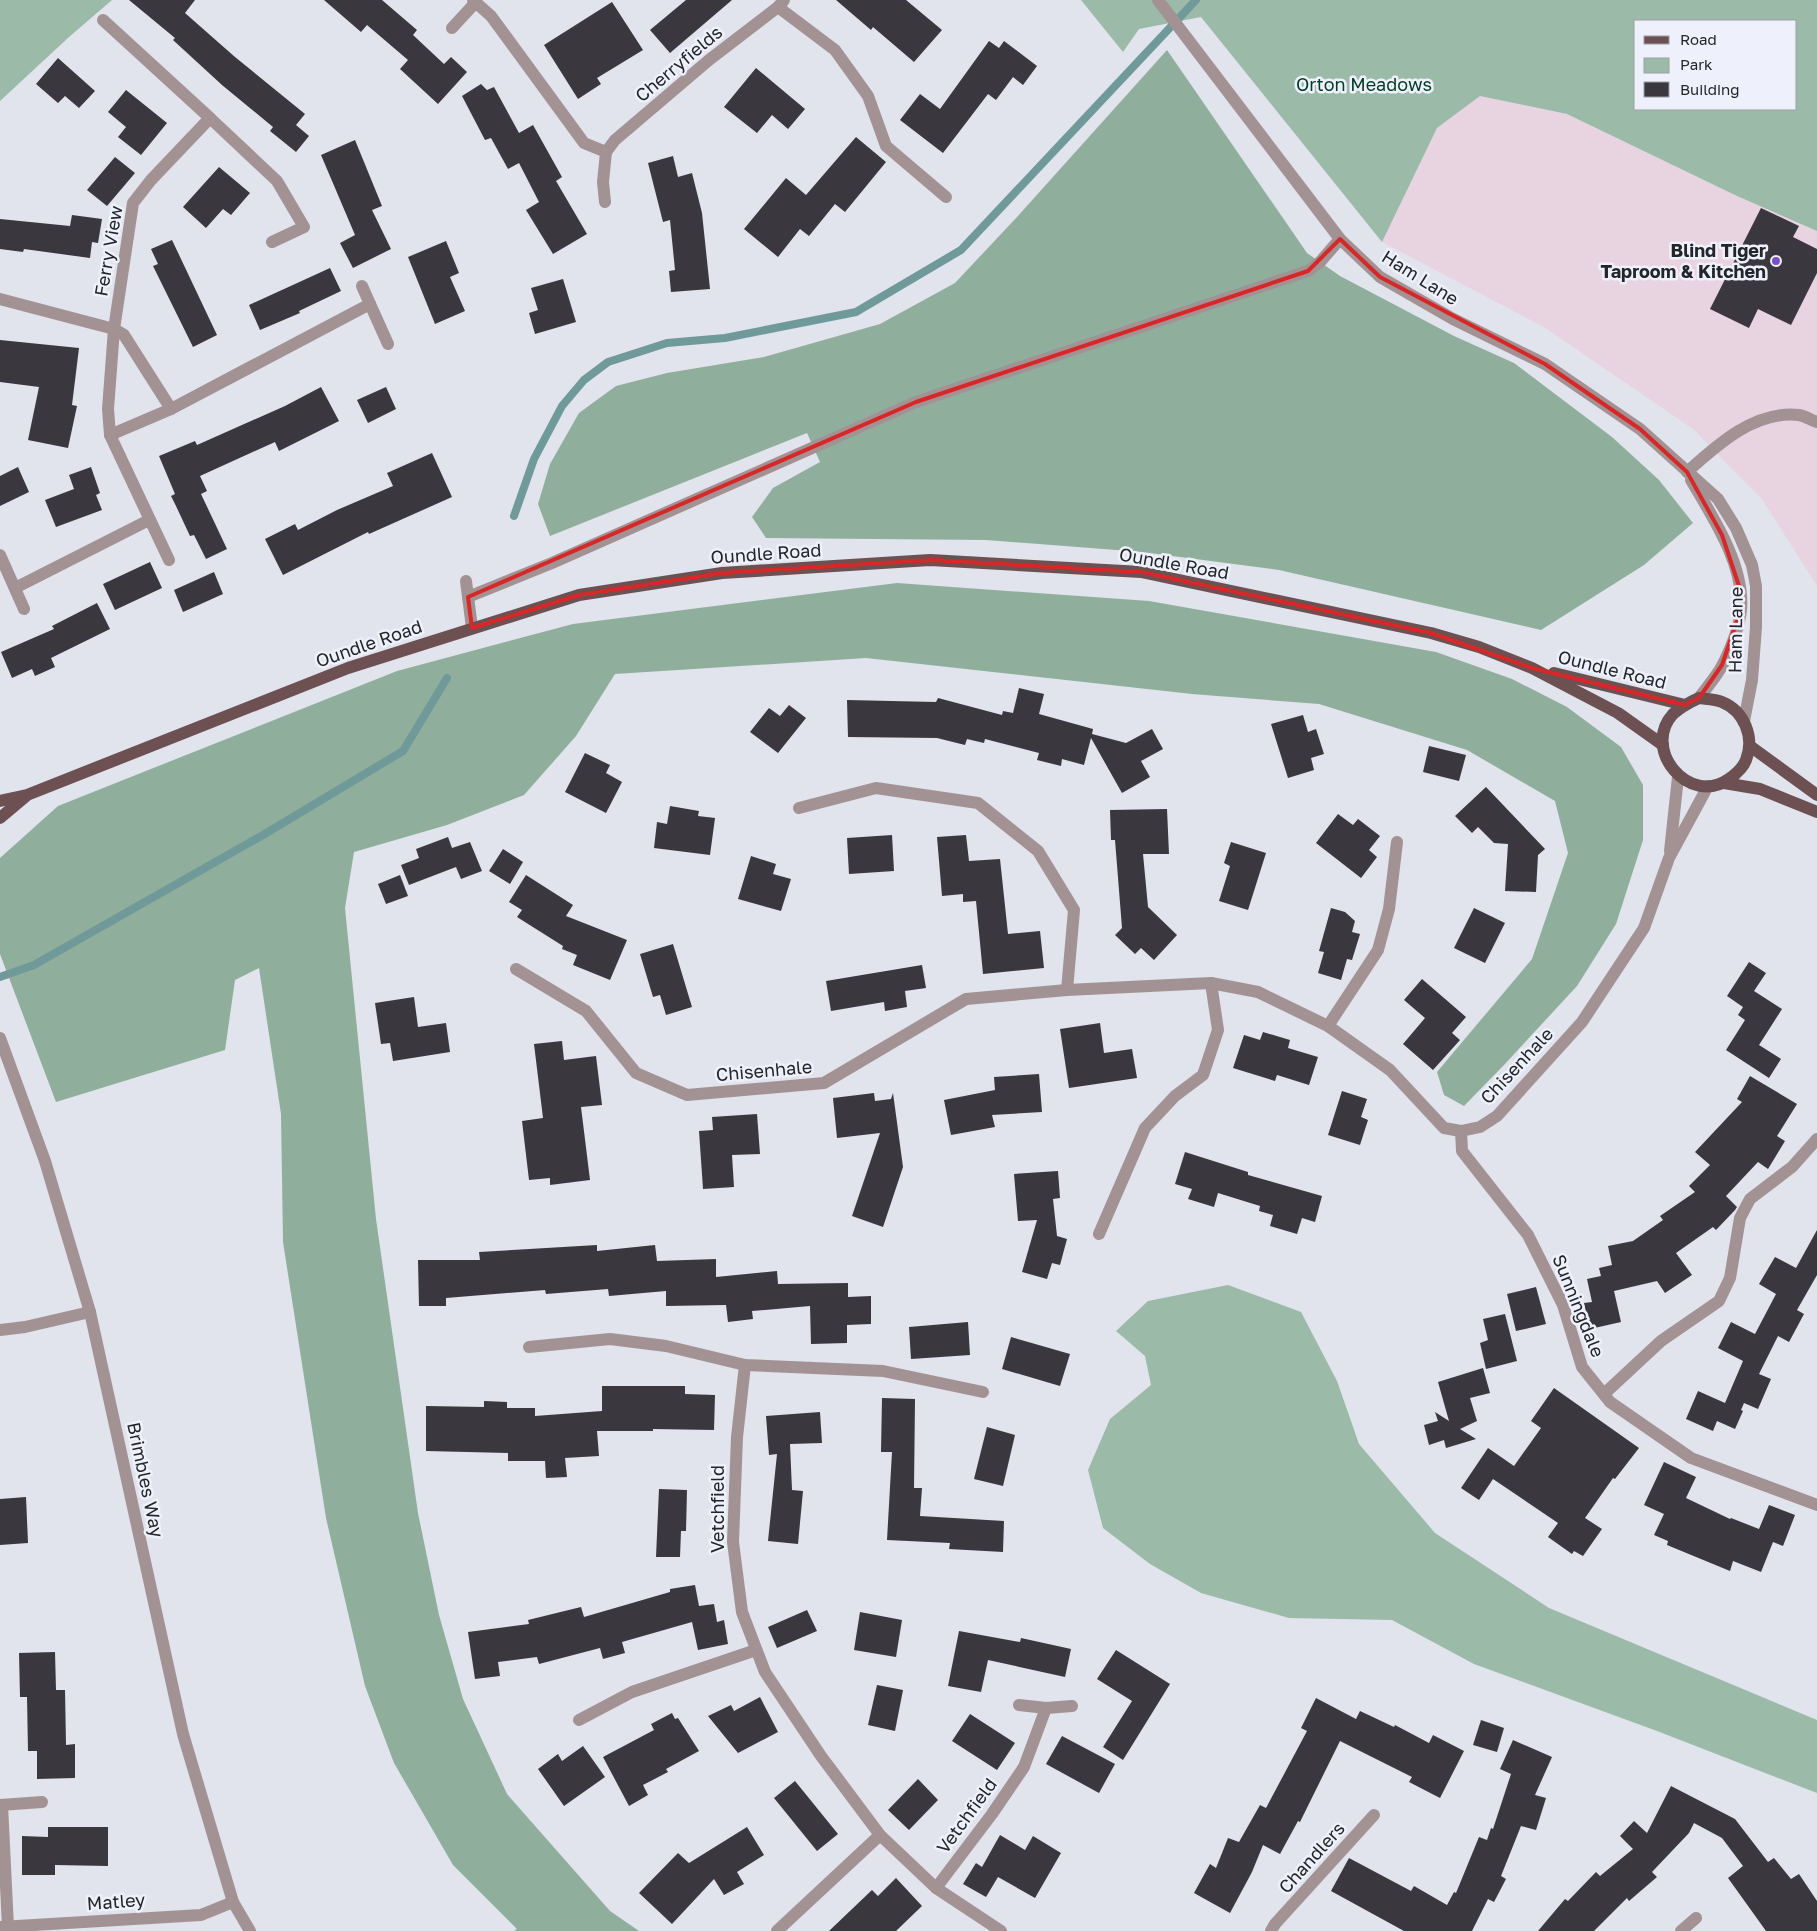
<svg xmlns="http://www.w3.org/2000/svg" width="1817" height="1931" font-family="'Golos Text',sans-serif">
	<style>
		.commercial { fill: #e8d3e1 }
		.green { fill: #9bbaa8; fill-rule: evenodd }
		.forest { fill: #8faf9c }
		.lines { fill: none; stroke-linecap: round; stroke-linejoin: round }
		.stream { stroke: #709999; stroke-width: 8 }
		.building { fill: #3a373f }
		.minor { stroke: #a39293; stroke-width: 12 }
		.tertiary { stroke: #a39293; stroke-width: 12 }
		.primary { stroke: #6c5052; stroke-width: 12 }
		.marked { fill: none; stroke: #d62828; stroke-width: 4; stroke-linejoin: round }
		.poi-dot { fill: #784fc9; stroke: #eef0fb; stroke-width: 2 }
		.labels { text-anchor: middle; stroke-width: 5; stroke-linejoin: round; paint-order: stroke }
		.street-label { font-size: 18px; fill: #242529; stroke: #eef0fb }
		.park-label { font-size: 18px; fill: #003d24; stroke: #eef0fb }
		.poi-label { font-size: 18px; font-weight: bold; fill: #242529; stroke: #eef0fb; text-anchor: end }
	</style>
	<rect width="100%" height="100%" fill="#e1e3ed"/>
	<!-- commercial -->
	<path class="commercial" d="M1480 96 1567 114 1737 196 1817 231V586L1762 499 1693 429 1544 327 1382 242 1437 128Z"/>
	<!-- green -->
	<g class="green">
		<path d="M0 0H112L69 37 0 101Z"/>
		<path d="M1081 0H1817V231L1737 196 1567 114 1480 96 1437 128 1382 242 1201 17 1139 29 1123 52ZM1636 21H1796V109H1636Z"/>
		<path d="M1228 1285 1301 1312 1337 1381 1359 1444 1435 1533 1549 1608 1817 1720V1793L1657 1731 1474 1664 1392 1620 1289 1618 1201 1593 1150 1564 1103 1528 1088 1470 1110 1419 1151 1385 1145 1356 1116 1331 1148 1301Z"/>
	</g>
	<!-- forest -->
	<g class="forest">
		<path d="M1167 50 1307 253 1340 276 1454 336 1514 363 1612 437 1659 480 1693 523 1644 565 1541 630 1279 570 1142 552 986 540 766 538 752 517 773 488 820 462 807 433 550 536 538 504 550 464 579 413 616 386 667 373 764 357 880 324 955 283 1017 217Z"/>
		<path d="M897 583 1149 601 1436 652 1512 679 1567 707 1621 747 1643 785V840L1616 924 1577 986 1504 1065 1464 1106 1444 1095 1437 1072 1532 959 1568 853 1555 801 1467 750 1319 704 1192 694 866 658 615 674 576 736 524 795 447 825 354 852 345 908 376 1219 418 1513 439 1615 463 1699 507 1794 610 1911 639 1931H514L517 1929 453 1865 394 1763 365 1686 326 1518 283 1242 281 1114 259 968 235 980 225 1050 56 1102 0 954V858L58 806 397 671 573 624Z"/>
	</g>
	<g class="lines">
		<!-- stream -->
		<g class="stream">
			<path d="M514 516 534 459 562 406 584 380 608 362 667 343 725 338 856 312 961 250 1196 0"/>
			<path d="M0 977 34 965 263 835 403 751 447 678"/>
		</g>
	</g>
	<!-- building -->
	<g class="building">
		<path d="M129 0H195L185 13 235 57 305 114 296 125 309 136 296 152 270 131 273 127 222 85 173 40 175 38Z"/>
		<path d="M324 0H382L417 30 413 35 444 64 451 57 467 72 438 104 400 69 408 60 367 25 361 32Z"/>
		<path d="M686 0H732L670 53 650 30Z"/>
		<path d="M836 0H906L942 30 914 62 873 27 871 30Z"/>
		<path d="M612 2 643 50 597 78 601 84 578 99 544 45Z"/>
		<path d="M989 41 999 48 1004 41 1037 66 1023 85 1013 77 996 100 988 94 943 153 900 120 920 94 940 109Z"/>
		<path d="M58 58 95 91 79 108 65 96 58 103 36 84Z"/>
		<path d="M756 68 805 109 788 129 772 115 757 133 724 107Z"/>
		<path d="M481 84 487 90 494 87 519 133 533 125 562 177 556 181 587 234 553 254 526 210 539 202 519 163 508 169 491 138 485 140 462 96Z"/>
		<path d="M126 90 167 123 141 155 118 137 126 127 108 112Z"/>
		<path d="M856 137 886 162 845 212 835 204 809 236 800 229 778 257 744 229 786 178 806 195Z"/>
		<path d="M355 140 382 206 372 210 391 249 353 268 340 243 355 235 321 155Z"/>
		<path d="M673 156 678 177 692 173 702 213 710 289 671 292 669 271 675 270 670 220 663 222 648 163Z"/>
		<path d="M115 157 135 173 107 206 87 190Z"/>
		<path d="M219 167 250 193 231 215 223 209 206 228 183 207Z"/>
		<path d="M1761 208 1799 226 1793 237 1817 249V273L1791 325 1758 309 1749 328 1710 309Z"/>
		<path d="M72 215 102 219 98 243 92 242 90 258 24 249 23 252 0 249V219L70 226Z"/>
		<path d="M172 240 217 335 193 347 153 266 158 264 151 249Z"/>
		<path d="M446 241 459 273 450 277 465 311 435 324 408 257Z"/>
		<path d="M330 268 341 291 299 311 300 313 260 330 249 305Z"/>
		<path d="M563 279 576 322 535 334 529 313 538 310 531 288Z"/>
		<path d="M0 340 79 348 72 405 77 406 68 448 28 440 39 387 0 382Z"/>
		<path d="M321 387 339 421 279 451 275 442 200 476 207 491 201 494 227 549 206 559 194 535 190 536 176 506 171 496 175 494 159 456 195 441 197 445 285 406Z"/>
		<path d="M386 387 396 409 368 423 357 400Z"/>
		<path d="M432 453 452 497 369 534 368 532 283 575 265 539 295 524 298 530 337 510 393 486 387 473Z"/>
		<path d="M18 467 29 492 0 506V476Z"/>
		<path d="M91 467 100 493 96 495 102 510 56 527 45 500 74 489 69 475Z"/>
		<path d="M150 562 162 588 115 610 103 584Z"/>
		<path d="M214 572 223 594 183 612 174 590Z"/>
		<path d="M97 603 110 629 51 658 55 667 35 676 32 669 12 678 1 652 54 629 52 626Z"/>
		<path d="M1019 688 1044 694 1039 714 1093 729 1092 734 1126 743 1152 729 1163 749 1141 761 1150 777 1122 793 1091 738 1084 765 1062 759 1061 766 1037 760 1039 753 985 739 984 743 967 739 965 745 937 738 848 737 847 700 936 702 938 698 1002 715 1003 711 1013 713Z"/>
		<path d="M789 705 806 718 778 753 750 732 769 708 780 716Z"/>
		<path d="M1303 715 1308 732 1316 729 1324 754 1311 758 1314 770 1288 778 1271 724Z"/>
		<path d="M1429 746 1466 755 1459 781 1423 772Z"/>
		<path d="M585 753 610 765 606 773 622 782 606 813 565 792Z"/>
		<path d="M1486 787 1545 849 1538 855 1536 892 1505 891 1508 844 1494 843 1478 827 1472 833 1455 816Z"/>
		<path d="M670 806 699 811 698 816 715 818 710 855 654 848 657 822 667 824Z"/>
		<path d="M1167 809 1169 854H1143L1148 907 1177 935 1154 960 1141 948 1135 954 1115 935 1122 928 1115 840H1111L1110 810Z"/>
		<path d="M1338 814 1353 825 1358 819 1380 836 1369 850 1377 857 1361 878 1316 843Z"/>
		<path d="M892 835 894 871 849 874 847 838Z"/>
		<path d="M966 835 969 861 1000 859 1008 934 1040 931 1044 968 983 974 976 901 963 902V894L942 896 937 837Z"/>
		<path d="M448 837 452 848 470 842 482 871 461 879 456 867 409 885 401 865 419 858 416 849Z"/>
		<path d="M1231 842 1266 853 1248 910 1219 901 1230 866 1224 863Z"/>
		<path d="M503 849 523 862 510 884 489 871Z"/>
		<path d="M751 856 776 864 773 874 791 879 781 911 738 899Z"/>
		<path d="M400 875 408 896 386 904 378 884Z"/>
		<path d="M526 875 573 905 566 916 627 940 610 980 573 965 577 955 562 949 563 946 517 917 522 910 509 902Z"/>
		<path d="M1331 908 1345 912 1355 921 1352 932 1360 934 1352 960 1347 959 1341 980 1318 973 1324 952 1319 951Z"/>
		<path d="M1474 908 1505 923 1485 963 1454 948Z"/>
		<path d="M673 944 692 1007 666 1015 660 995 653 997 640 954Z"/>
		<path d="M1749 962 1766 973 1754 991 1782 1009 1759 1045 1781 1059 1769 1078 1726 1050 1745 1020 1738 1015 1743 1007 1727 996Z"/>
		<path d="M922 965 926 988 905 991 907 1007 885 1011 884 1002 831 1011 826 981Z"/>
		<path d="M1422 979 1466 1017 1452 1033 1460 1040 1433 1070 1403 1044 1425 1018 1404 1000Z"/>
		<path d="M414 997 418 1027 446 1023 450 1052 393 1061 390 1043 381 1044 375 1003Z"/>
		<path d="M1100 1023 1104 1053 1132 1049 1137 1078 1069 1088 1060 1029Z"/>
		<path d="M1263 1032 1290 1040 1288 1048 1318 1057 1309 1085 1277 1075 1275 1081 1233 1068 1244 1035 1260 1040Z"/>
		<path d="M562 1041 564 1060 596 1056 602 1105 581 1107 590 1180 550 1185V1178L529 1180 522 1121 543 1118 534 1044Z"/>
		<path d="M1039 1074 1042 1112 992 1115 995 1127 951 1135 944 1100 995 1090 994 1077Z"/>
		<path d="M1750 1076 1797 1104 1777 1136 1785 1141 1768 1169 1758 1162 1726 1196 1737 1207 1735 1210 1716 1230 1713 1227 1676 1253 1692 1275 1665 1293 1657 1281 1614 1291 1621 1322 1590 1329 1584 1303 1592 1302 1587 1279 1601 1276 1599 1268 1612 1265 1608 1246 1633 1241 1663 1220 1660 1216 1695 1192 1689 1186 1710 1165 1695 1152 1742 1102 1737 1099Z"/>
		<path d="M1342 1091 1367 1099 1361 1117 1368 1120 1360 1145 1328 1135Z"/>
		<path d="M874 1093 875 1101 891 1099 893 1093 903 1167 883 1227 852 1216 880 1133 837 1138 833 1098Z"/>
		<path d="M757 1114 760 1154 732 1155 734 1187 703 1189 699 1131 713 1130 712 1117Z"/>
		<path d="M1185 1152 1248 1172V1175L1322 1196 1315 1222 1302 1218 1297 1234 1270 1226 1273 1215 1259 1211 1260 1206 1218 1193 1214 1207 1188 1199 1192 1189 1175 1184Z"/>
		<path d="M1058 1171 1060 1198 1053 1199 1057 1236 1067 1239 1060 1265 1052 1263 1047 1279 1022 1272 1037 1220 1018 1221 1014 1174Z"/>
		<path d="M1817 1230V1275L1797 1310 1804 1314 1789 1342 1778 1336 1759 1374 1771 1379 1758 1409 1744 1403 1741 1410 1743 1411 1735 1429 1717 1421 1713 1431 1686 1419 1698 1391 1725 1403 1743 1361 1718 1348 1731 1322 1755 1334 1776 1294 1759 1284 1775 1257 1796 1268Z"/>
		<path d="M597 1245V1251L655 1245 657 1261 716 1259V1277L777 1271 778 1284 848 1283V1297L871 1296V1324L847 1325V1343L811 1344 810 1306 752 1311 753 1319 728 1322 726 1305 666 1306V1291L609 1296 608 1289 546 1294 545 1290 446 1298V1306H419L418 1260H480L479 1252Z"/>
		<path d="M1536 1287 1546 1324 1516 1331 1507 1294Z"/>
		<path d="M1505 1314 1517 1361 1486 1369 1480 1343 1488 1340 1483 1319Z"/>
		<path d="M968 1322 970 1355 911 1359 909 1327Z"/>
		<path d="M1011 1337 1070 1354 1060 1386 1002 1369Z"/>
		<path d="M1483 1368 1490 1393 1470 1398 1477 1421 1460 1429 1476 1439 1446 1448 1444 1440 1429 1445 1424 1425 1438 1421 1435 1412 1449 1421 1438 1382Z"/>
		<path d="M602 1386H685V1394L715 1395 714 1430 653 1429V1431H597L599 1456 565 1458 567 1477 546 1478 545 1461H508V1453L426 1451V1406L484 1407V1401L507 1402V1408H535V1416L602 1411Z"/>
		<path d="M1554 1388 1639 1448 1615 1479 1613 1478 1585 1518 1602 1529 1583 1556 1574 1551 1572 1554 1548 1537 1558 1523 1493 1479 1479 1500 1461 1488 1488 1448 1514 1466 1541 1428 1531 1421Z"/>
		<path d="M882 1398 915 1399 914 1488H922L920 1516 1004 1521 1003 1552 949 1549 950 1543 887 1540 892 1452H881Z"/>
		<path d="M820 1412 822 1443 790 1444 792 1490 803 1491 798 1544 768 1541 777 1454 769 1455 766 1416Z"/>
		<path d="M987 1427 1015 1435 1003 1486 974 1479Z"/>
		<path d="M1664 1462 1696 1477 1686 1498 1730 1519 1731 1518 1759 1529 1769 1505 1795 1515 1783 1546 1773 1542 1761 1572 1733 1561 1730 1571 1667 1545 1668 1541 1654 1535 1664 1514 1644 1505Z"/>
		<path d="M659 1489 687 1490 686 1531H681L680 1557H656Z"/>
		<path d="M26 1497 28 1543 0 1545V1499Z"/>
		<path d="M695 1585 699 1606 714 1604 717 1622 724 1620 728 1644 698 1650 692 1622 622 1642 625 1653 603 1659 600 1648 539 1664 537 1657 498 1662 500 1676 475 1679 468 1632 529 1624 528 1620 581 1607 584 1617 670 1592V1589Z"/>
		<path d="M807 1610 817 1631 777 1648 768 1627Z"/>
		<path d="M860 1612 902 1620 896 1657 854 1650Z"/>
		<path d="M959 1631 1020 1642 1021 1638 1071 1649 1065 1677 988 1660 981 1692 948 1686Z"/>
		<path d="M1116 1650 1170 1684 1123 1760 1103 1747 1132 1701 1097 1679Z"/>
		<path d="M55 1652 56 1690H65L66 1745 75 1744V1778L37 1779V1751H28L27 1697H20L19 1653Z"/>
		<path d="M877 1685 903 1690 895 1731 868 1725Z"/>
		<path d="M760 1697 778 1732 738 1753 708 1716 731 1705 734 1711Z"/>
		<path d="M1316 1698 1356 1719 1360 1711 1394 1727 1395 1725 1429 1743 1433 1735 1464 1751 1440 1798 1409 1782 1412 1777 1340 1741 1300 1822 1298 1821 1280 1854 1263 1845 1252 1872 1230 1913 1194 1893 1210 1864 1216 1868 1228 1838 1239 1842 1260 1805 1266 1808 1307 1731 1301 1728Z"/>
		<path d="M672 1713 675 1719 678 1718 699 1751 666 1769 668 1772 643 1785 648 1795 629 1806 603 1757 654 1730 651 1724Z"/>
		<path d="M970 1714 1015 1743 997 1770 952 1741Z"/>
		<path d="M1481 1720 1504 1728 1497 1752 1473 1745Z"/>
		<path d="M1062 1736 1115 1764 1099 1793 1046 1764Z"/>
		<path d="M1513 1740 1552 1757 1535 1795 1546 1798 1536 1830 1521 1826 1501 1876 1506 1879 1494 1902 1488 1899 1472 1931H1404L1331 1891 1349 1858 1411 1891 1414 1886 1447 1905 1454 1892 1456 1893 1479 1837 1487 1840 1491 1828 1493 1829 1511 1774 1500 1769Z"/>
		<path d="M583 1746 605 1777 564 1806 538 1769 558 1754 562 1761Z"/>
		<path d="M918 1779 938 1800 909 1830 888 1810Z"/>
		<path d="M795 1781 838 1834 817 1851 774 1798Z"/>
		<path d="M1671 1786 1735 1819 1768 1862 1774 1858 1791 1879 1799 1874 1817 1901V1931H1766L1728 1878 1743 1866 1722 1838 1694 1823 1689 1833 1652 1872 1657 1877 1629 1901 1627 1898 1594 1931H1538L1565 1899 1568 1901 1596 1872 1600 1876 1633 1849 1620 1836 1634 1821 1647 1833Z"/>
		<path d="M48 1827H108V1866L55 1865V1875H22V1836L48 1837Z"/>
		<path d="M747 1827 764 1855 737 1872 744 1884 724 1895 714 1879 672 1924 639 1893 678 1853 689 1863Z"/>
		<path d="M1000 1835 1025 1850 1033 1836 1061 1853 1035 1898 998 1877 986 1897 963 1884 976 1863 982 1867Z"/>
		<path d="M896 1878 922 1906 896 1931H829L872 1890 878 1896Z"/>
	</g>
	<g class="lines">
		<!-- minor -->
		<g class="minor">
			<path d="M473 0 491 16 584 143 606 152"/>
			<path d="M1158 0 1340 239 1380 277 1453 319 1545 364 1640 429 1718 499 1736 528 1752 565 1756 586V627L1752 680 1744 721"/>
			<path d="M778 7 835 50 868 96 886 146 946 197"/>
			<path d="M103 20 210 118"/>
			<path d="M452 28 476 2"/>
			<path d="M605 202 603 182 606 152 615 140 709 60 778 7 784 0"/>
			<path d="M362 286 370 304"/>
			<path d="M0 299 114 329 133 203 151 180 210 118 277 181 304 227 272 242"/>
			<path d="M110 435 108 409 114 329 124 335 171 409"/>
			<path d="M1687 472C1717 445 1755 410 1799 415 1805 416 1811 420 1817 422"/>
			<path d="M1691 480C1712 516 1745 565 1741 610 1739 628 1731 648 1723 664 1717 676 1707 687 1699 698"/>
			<path d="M0 555 24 609"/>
			<path d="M169 560 110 435 171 409 370 304 388 344"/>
			<path d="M466 581 472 628"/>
			<path d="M15 588 149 520"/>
			<path d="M468 597 552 563 916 402 1308 271 1320 262 1340 239"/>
			<path d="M799 808 876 788 978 803 1038 851 1074 910 1067 990"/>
			<path d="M1670 851 1678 777"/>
			<path d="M516 969 586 1011 636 1073 687 1095 824 1083 966 999 1067 990 1211 983 1258 992 1328 1026 1390 1070 1444 1128 1461 1131 1480 1127 1497 1116 1582 1022 1644 928 1669 858 1708 786"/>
			<path d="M1328 1026 1378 950 1389 909 1397 842"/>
			<path d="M1461 1131 1462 1151 1528 1235 1563 1305 1582 1367 1610 1402 1691 1458 1817 1505"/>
			<path d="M1099 1234 1145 1128 1175 1096 1203 1075 1218 1030 1211 983"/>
			<path d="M0 1330 25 1327 90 1312"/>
			<path d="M529 1347 610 1339 666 1346 745 1365 883 1371 983 1392"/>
			<path d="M745 1365 737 1437 733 1542 742 1612 765 1672 821 1756 880 1835 936 1888 1001 1931"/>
			<path d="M1604 1394 1661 1341 1719 1301 1730 1278 1740 1218 1750 1199 1792 1167 1817 1139"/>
			<path d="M1046 1708 1072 1706"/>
			<path d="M579 1720 632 1692 756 1650"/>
			<path d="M0 1805 42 1802"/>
			<path d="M2 1805 8 1927"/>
			<path d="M936 1888 992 1814 1024 1767 1046 1708 1019 1705"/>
			<path d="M0 1927 201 1915 233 1902"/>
			<path d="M777 1931 880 1835"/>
			<path d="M1271 1931 1275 1924 1374 1815"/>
			<path d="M1681 1931 1696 1918"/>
		</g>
		<!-- tertiary -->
		<path class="tertiary" d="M0 1038 45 1161 90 1312 183 1734 233 1902 250 1931"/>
		<!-- primary -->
		<g class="primary">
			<path d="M1554 673 1685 705"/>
			<path d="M1699 698C1706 699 1715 699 1722 702 1744 711 1755 737 1746 760 1743 768 1736 774 1729 779 1689 807 1641 749 1673 714 1681 707 1690 702 1699 698Z"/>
			<path d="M1750 746 1817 795"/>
			<path d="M1724 783 1760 789 1817 812"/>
			<path d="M0 801 27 795 348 668 579 595 722 573 930 560 1141 572 1431 633 1479 647 1532 668 1618 713 1663 745"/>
			<path d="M0 818 25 797"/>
		</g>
	</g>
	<!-- marked area -->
	<path class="marked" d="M1340 239 1380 277 1545 364 1640 429 1687 472 1722 535 1739 586 1741 609 1722 665 1699 698 1685 705 1532 668 1431 633 1141 572 930 560 722 573 579 595 472 628 468 597 916 402 1308 271Z"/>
	<!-- markers -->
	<circle class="poi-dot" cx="1776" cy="261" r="5"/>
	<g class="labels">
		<!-- street labels -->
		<g class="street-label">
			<text transform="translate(679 64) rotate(-40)" y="6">Cherryfields</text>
			<text transform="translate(109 251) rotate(-80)" y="6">Ferry View</text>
			<text transform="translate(1420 278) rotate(32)" y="6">Ham Lane</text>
			<text transform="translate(766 554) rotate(-4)" y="6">Oundle Road</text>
			<text transform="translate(1174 564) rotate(10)" y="6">Oundle Road</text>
			<text transform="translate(1736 630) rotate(-89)" y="6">Ham Lane</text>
			<text transform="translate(369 644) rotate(-19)" y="6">Oundle Road</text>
			<text transform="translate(1612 670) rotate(14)" y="6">Oundle Road</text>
			<text transform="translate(1517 1066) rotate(-47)" y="6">Chisenhale</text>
			<text transform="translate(764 1071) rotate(-5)" y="6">Chisenhale</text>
			<text transform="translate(1578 1306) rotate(68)" y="6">Sunningdale</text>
			<text transform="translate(145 1480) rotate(78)" y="6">Brimbles Way</text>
			<text transform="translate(718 1509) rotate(-90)" y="6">Vetchfield</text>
			<text transform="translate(967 1816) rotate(-54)" y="6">Vetchfield</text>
			<text transform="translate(1312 1858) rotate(-48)" y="6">Chandlers</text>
			<text transform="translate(116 1902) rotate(-4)" y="6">Matley</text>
		</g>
		<!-- park labels -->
		<g class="park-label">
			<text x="1364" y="91">Orton Meadows</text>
		</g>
		<!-- poi labels -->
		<g class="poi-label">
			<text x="1766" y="257">Blind Tiger<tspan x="1766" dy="21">Taproom &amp; Kitchen</tspan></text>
		</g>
	</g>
	<!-- legend -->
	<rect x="1634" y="20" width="162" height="90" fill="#eef0fb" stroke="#9d9fa7"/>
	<rect x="1644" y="36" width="25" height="8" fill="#6c5052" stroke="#9d9fa7"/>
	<text x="1680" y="45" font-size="15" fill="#242529">Road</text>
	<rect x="1644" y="58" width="25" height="15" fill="#9bbaa8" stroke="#9d9fa7"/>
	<text x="1680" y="70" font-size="15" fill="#242529">Park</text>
	<rect x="1644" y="82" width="25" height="15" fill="#3a373f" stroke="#9d9fa7"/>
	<text x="1680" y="95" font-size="15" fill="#242529">Building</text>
</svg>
